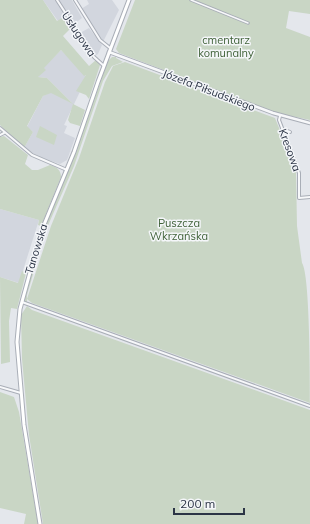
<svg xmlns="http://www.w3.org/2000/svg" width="310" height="524" font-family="Mulish,sans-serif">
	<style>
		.built { fill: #d2d6de }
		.green { fill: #c9d6c5 }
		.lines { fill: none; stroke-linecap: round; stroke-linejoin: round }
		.pedestrian-casing { stroke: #a9aeb7; stroke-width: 3.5 }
		.minor-casing { stroke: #a9aeb7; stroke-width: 4 }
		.tertiary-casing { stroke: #a9aeb7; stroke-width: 4.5 }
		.secondary-casing { stroke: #a9aeb7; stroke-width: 5 }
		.pedestrian { stroke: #f7f8fa; stroke-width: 1.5 }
		.minor { stroke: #f7f8fa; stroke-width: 2 }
		.tertiary { stroke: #f7f8fa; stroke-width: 2.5 }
		.secondary { stroke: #fff; stroke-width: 3 }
		.labels { text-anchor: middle; stroke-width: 3; stroke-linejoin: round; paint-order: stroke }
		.street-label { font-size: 11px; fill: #2b3445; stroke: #f4f6f9 }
		.park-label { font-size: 11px; fill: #3f6138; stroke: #f4f6f9 }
	</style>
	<rect width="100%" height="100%" fill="#e4e7ec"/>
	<!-- built -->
	<g class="built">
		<path d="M43 0H55L66 16 58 21Z"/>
		<path d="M59 0H72L82 18 74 24Z"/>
		<path d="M87 0H112L119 10 103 42 81 9 89 4Z"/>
		<path d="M89 28 102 45 98 54 95 56 80 33Z"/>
		<path d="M61 50 87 77 64 125 67 126 64 133 75 138 67 160 60 164 39 157 24 148 33 132 27 127 43 96 51 92 72 103 47 78 38 77 43 68Z"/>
		<path d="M0 209 39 220 19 283 0 277Z"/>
	</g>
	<!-- green -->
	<g class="green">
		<path d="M0 0H43L57 21 64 17 71 28 63 36 89 66 96 60 100 65 89 99 86 95 76 91 86 75 84 76 61 50 44 68 46 70 38 77 47 78 73 104 85 110 80 126 70 123 68 120 73 104 51 93 43 96 27 126 33 132 24 148C17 139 8 134 0 125Z"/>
		<path d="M135 0H310V14L289 11 286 28 310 37V120L277 113 119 53 116 49Z"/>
		<path d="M112 57H116V58L123 62 112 66 103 81 74 166 46 230 27 295V303L24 300 43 229 75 152 108 61Z"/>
		<path d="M125 62 275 118 296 170 297 226 302 263C310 274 310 380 310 403L32 303 27 299 51 226 79 158 105 82 113 66Z"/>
		<path d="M40 126 57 135 54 145 36 137Z"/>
		<path d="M4 136 28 155 25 164 32 170H38L50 165C57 167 61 170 61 177L41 226 38 225 39 220 0 209V137Z"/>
		<path d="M22 271 26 273 17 309 11 308 9 321 10 362 1 364 0 277 18 283Z"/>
		<path d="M27 306 32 310 310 410V524H43L29 435 22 359 21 315Z"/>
		<path d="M0 392 14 397 19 412 38 524H24L26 514 0 508Z"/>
	</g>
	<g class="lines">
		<!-- pedestrian casing -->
		<g class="pedestrian-casing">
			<path id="pedestrian" d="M191 0 248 23"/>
		</g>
		<!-- minor casing -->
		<g class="minor-casing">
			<g id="minor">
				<path d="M57 0 94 57 104 66"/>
				<path d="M75 0 100 40 110 48"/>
				<path d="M280 116 279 120 299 173V198L310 197"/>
				<path d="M0 128 32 155 67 170"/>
				<path d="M282 129 290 132"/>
				<path d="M0 135 4 133"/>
				<path d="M22 302 310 406"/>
				<path d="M0 387 21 393"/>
			</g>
		</g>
		<!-- tertiary casing -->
		<g class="tertiary-casing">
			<path id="tertiary" d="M109 52 273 113 310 123"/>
		</g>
		<!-- secondary casing -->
		<g class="secondary-casing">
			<path id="secondary" d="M40 524 24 425 17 342 20 309 41 232 74 152 98 82 129 0"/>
		</g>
		<!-- pedestrian -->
		<use href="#pedestrian" class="pedestrian"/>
		<!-- minor -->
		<use href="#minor" class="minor"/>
		<!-- tertiary -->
		<use href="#tertiary" class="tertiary"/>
		<!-- secondary -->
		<use href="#secondary" class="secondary"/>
	</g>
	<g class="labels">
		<!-- street labels -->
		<g class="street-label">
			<text transform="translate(79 34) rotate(56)" y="4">Usługowa</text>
			<text transform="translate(209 90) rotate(21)" y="4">Józefa Piłsudskiego</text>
			<text transform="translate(290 150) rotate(70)" y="4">Kresowa</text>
			<text transform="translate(36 249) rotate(-73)" y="4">Tanowska</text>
		</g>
		<!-- park labels -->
		<g class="park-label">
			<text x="226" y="44">cmentarz<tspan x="226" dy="13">komunalny</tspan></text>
			<text x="179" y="227">Puszcza<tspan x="179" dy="13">Wkrzańska</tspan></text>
		</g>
	</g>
	<!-- scale -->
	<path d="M174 508v6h70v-6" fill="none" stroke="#2b3445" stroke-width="2"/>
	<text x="180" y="508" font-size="12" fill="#2b3445" stroke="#f4f6f9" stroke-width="3" paint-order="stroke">200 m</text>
</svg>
